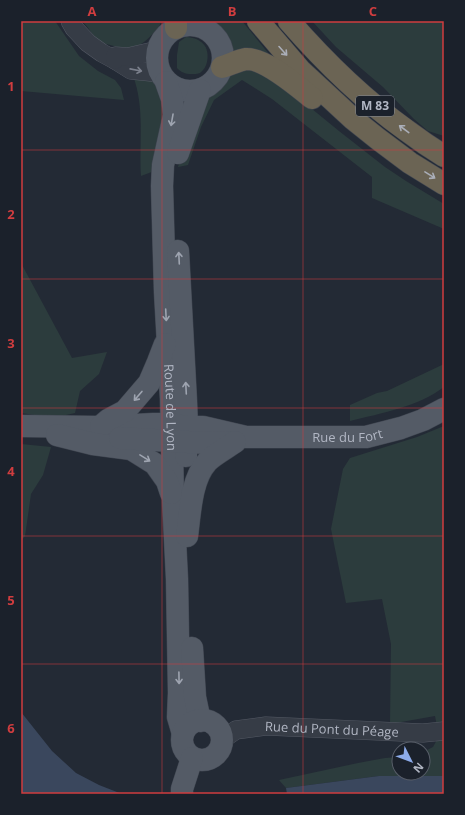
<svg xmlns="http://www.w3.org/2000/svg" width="465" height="815" font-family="'Open Sans',sans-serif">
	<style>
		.green { fill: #2c3c3d }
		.water { fill: #3a475d }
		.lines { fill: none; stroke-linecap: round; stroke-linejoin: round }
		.minor-casing { stroke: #545964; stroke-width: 19 }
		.major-casing { stroke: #3f4550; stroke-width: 23 }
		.highway-casing { stroke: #414651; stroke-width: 23 }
		.minor { stroke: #363c46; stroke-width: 18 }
		.major { stroke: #545b66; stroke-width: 22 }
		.highway { stroke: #6b6454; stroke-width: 22 }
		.oneway { stroke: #aaaeb8 }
		.oneway2 { stroke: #7a7f8b }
		.oneway3 { stroke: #9ea4b0 }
		.grid { fill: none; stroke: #d03d3f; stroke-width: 1; stroke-opacity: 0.55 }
		.labels { text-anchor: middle; stroke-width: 4; stroke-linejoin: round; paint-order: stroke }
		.shield { fill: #1b212b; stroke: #848995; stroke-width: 1 }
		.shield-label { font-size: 12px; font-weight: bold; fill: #b1b6c3 }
		.street-label { font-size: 13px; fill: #b1b6c3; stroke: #1b212b }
		.neatline { fill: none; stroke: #d03d3f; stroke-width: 1.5 }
		.grid-label { font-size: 13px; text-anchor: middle; font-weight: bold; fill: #d03d3f }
	</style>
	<rect width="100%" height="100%" fill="#232a35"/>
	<!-- green -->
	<g class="green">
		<path d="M21 21H55L79 56 98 71 115 80 121 88 124 100 21 91Z"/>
		<path d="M81 21H162C155 34 144 43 132 50 125 48 104 45 98 40 91 35 90 27 81 21Z"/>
		<path d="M206 21H242L269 54 233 58 231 51 221 31Z"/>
		<path d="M312 21H444V136L428 131 414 119 383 87 336 47Z"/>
		<path d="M186 37C201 38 210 46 207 62 206 66 204 70 200 73 198 74 194 74 191 74 185 74 181 72 177 68V55L179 42Z"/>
		<path d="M246 67 268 73 339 131 385 167 406 181 444 204V229L372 198V177L272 99 242 80 214 100 201 127 188 165 178 167 186 140 205 94 217 80 233 72Z"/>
		<path d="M133 76C153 79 155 78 166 96L157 170 141 176C139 143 145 107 133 76Z"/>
		<path d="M21 263 72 358 107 352 99 374 80 391 75 413 53 418 21 413Z"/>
		<path d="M444 364V387C417 407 382 413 350 421V405L377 393 387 391Z"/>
		<path d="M444 426V776H379L286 788 279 780 358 763 385 758 399 757V773H423V752L433 747 439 736 435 716 390 724 391 644 382 599 346 603 331 529 343 469 350 458 417 437Z"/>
		<path d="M21 444 51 447 43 475 31 494 25 536 21 541Z"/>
	</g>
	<!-- water -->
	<g class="water">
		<path d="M21 712 52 751 76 773 99 785 122 794H21Z"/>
		<path d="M379 776H444V794H287L286 788Z"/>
	</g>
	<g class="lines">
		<!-- minor casing -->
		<g class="minor-casing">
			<g id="minor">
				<path d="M70 21 74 28 88 43 102 53 115 60 131 70 160 73"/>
				<path d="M115 60V56L128 57 158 50"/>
				<path id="s1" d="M223 739 236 730 266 726 423 733 444 731"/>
			</g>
		</g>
		<!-- major casing -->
		<g class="major-casing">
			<g id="major">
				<circle cx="190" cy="58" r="33"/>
				<path id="s2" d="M166 82 172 99 174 115 163 165 162 186 165 292 171 399 173 499 177 579 179 693 178 717 183 734"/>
				<path d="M178 153 200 90"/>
				<path d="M178 251 186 401 187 427 186 456"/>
				<path id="s3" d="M21 426 100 427 153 424H171L187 427H203L246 437H366L401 428 423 420 444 409"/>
				<path d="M101 426 108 420 125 411 149 383 158 362 165 344"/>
				<path d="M57 435 93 444 131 449 155 464 167 481 171 493"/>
				<path d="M120 438 205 443 234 442"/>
				<path d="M187 536C190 514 191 479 207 462 212 456 228 447 235 442"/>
				<path d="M192 648 195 697 200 721"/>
				<circle cx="202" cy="740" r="20"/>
				<path d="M182 794V789L192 758"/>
			</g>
		</g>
		<!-- highway casing -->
		<g class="highway-casing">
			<g id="highway">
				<path d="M176 21V28"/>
				<path d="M258 21 300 70 353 119 378 139 410 163 444 184"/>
				<path d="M289 21C323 60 364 100 406 130 418 139 431 148 444 156"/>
				<path d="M222 67C229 65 239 60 246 59 265 58 297 86 312 98"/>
			</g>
		</g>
		<!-- minor -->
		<use href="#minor" class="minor"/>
		<!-- major -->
		<use href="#major" class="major"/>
		<!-- highway -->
		<use href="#highway" class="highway"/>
	</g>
	<!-- one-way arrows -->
	<defs><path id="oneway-shaft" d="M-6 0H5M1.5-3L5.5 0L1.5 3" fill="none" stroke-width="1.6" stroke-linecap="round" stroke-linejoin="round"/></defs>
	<g class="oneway">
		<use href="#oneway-shaft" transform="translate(283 51) rotate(48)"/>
		<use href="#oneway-shaft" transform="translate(404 129) rotate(-143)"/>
		<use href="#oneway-shaft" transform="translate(430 175) rotate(32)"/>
	</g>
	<use class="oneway2" href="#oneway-shaft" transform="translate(136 70) rotate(11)"/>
	<g class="oneway3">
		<use href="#oneway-shaft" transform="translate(172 120) rotate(100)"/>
		<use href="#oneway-shaft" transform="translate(179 258) rotate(-93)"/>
		<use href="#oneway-shaft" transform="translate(166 315) rotate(87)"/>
		<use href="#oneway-shaft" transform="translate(186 388) rotate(-93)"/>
		<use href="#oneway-shaft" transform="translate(138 396) rotate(131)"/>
		<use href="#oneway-shaft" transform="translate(145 458) rotate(32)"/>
		<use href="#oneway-shaft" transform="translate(179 678) rotate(89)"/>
	</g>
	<!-- grid -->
	<path class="grid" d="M162 21V794M303 21V794M21 150H444M21 279H444M21 408H444M21 536H444M21 664H444"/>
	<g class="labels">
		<!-- shield labels -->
		<rect class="shield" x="356" y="96" width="38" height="20" rx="3"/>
		<g class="shield-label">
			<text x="375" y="110">M 83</text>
		</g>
		<!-- street labels -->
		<g class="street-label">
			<text dy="5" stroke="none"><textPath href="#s2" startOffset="328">Route de Lyon</textPath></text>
			<text dy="5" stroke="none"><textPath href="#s3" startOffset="328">Rue du Fort</textPath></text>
			<text dy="5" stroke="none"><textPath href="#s1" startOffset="112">Rue du Pont du Péage</textPath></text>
		</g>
	</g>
	<!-- border -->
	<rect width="465" height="815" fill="none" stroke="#1b212b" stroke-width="44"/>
	<!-- north arrow -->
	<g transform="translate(411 761) rotate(132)"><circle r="19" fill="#1b212b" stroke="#575d68"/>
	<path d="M0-3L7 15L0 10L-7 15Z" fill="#8daceb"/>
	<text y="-6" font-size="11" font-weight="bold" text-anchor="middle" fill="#b1b6c3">N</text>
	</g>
	<rect x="22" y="22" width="421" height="771" class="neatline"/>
	<g class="grid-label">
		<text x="92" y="16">A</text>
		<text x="232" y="16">B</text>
		<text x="373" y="16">C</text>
		<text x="11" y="91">1</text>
		<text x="11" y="219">2</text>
		<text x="11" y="348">3</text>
		<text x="11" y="476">4</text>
		<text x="11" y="605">5</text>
		<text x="11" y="733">6</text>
	</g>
</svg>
